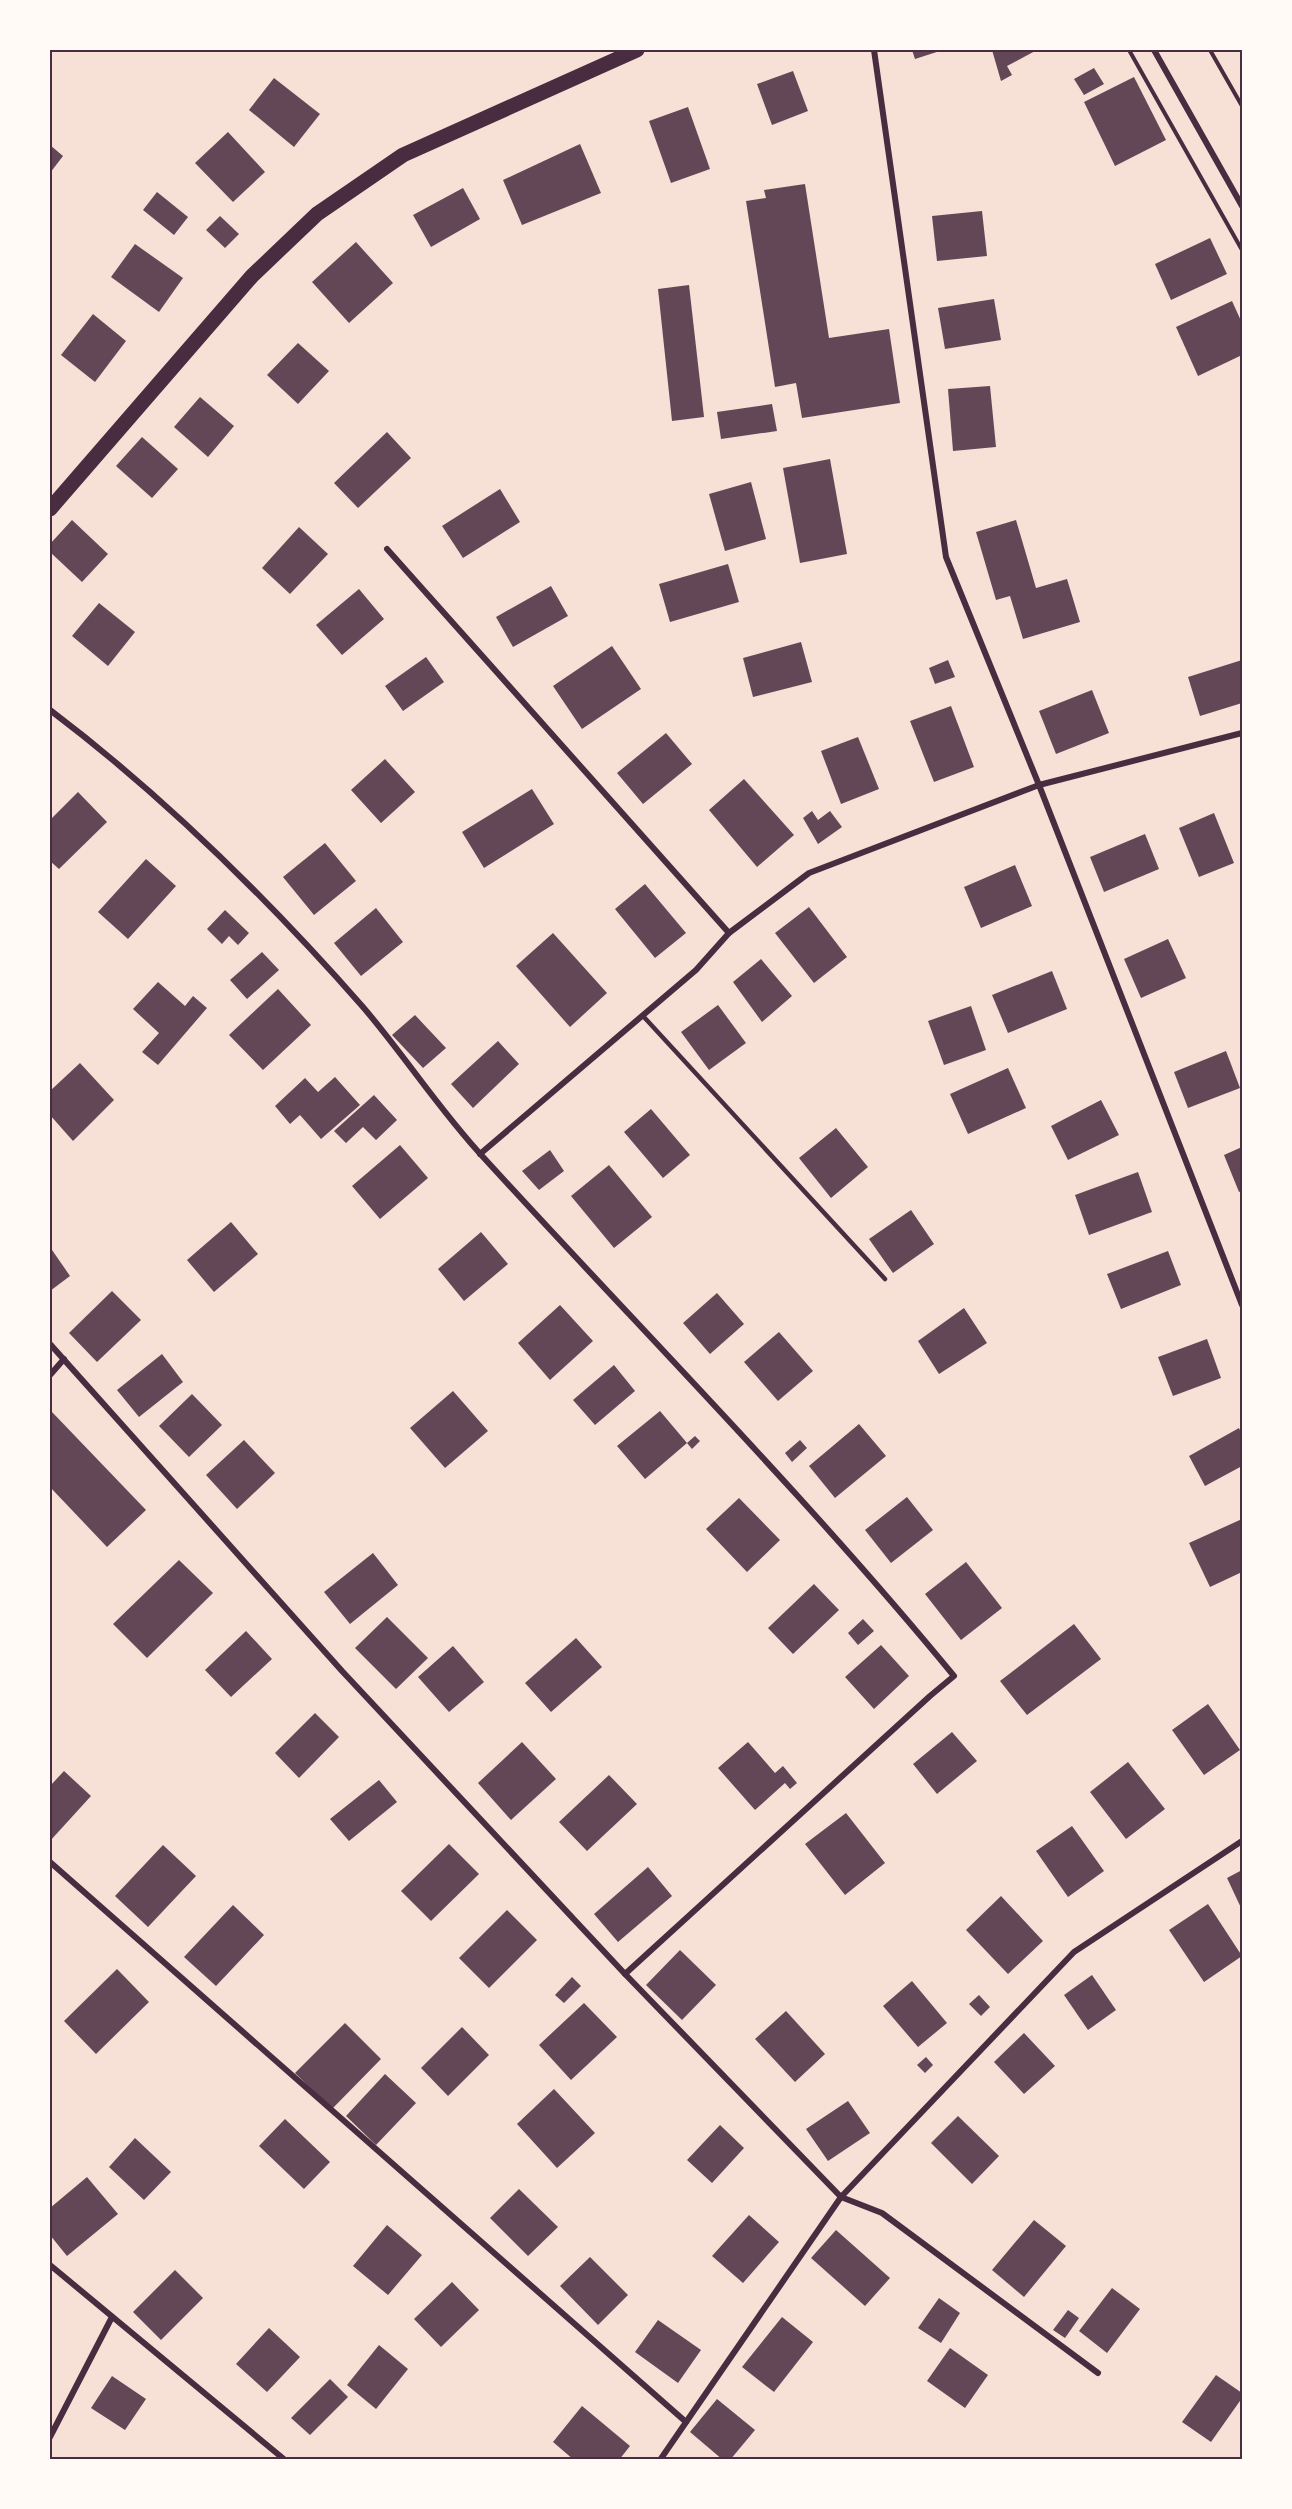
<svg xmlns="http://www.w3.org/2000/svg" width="1292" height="2509" font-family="'Golos Text',sans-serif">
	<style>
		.building { fill: #644757 }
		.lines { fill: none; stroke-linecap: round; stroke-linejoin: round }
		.path { stroke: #4a2c40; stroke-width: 4 }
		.service { stroke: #4a2c40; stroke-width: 4.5 }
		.minor { stroke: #4a2c40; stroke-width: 6 }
		.primary { stroke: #4a2c40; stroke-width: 15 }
		.neatline { fill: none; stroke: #4a2c40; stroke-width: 2 }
	</style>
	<rect width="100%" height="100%" fill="#f7e1d7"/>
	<!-- building -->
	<g class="building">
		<path d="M912 50H943L915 59Z"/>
		<path d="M992 50H1037L1007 66 1012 75 1001 81Z"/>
		<path d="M1094 68 1104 84 1084 95 1074 79Z"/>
		<path d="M793 71 808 111 772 125 757 84Z"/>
		<path d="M1134 77 1166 140 1115 166 1084 102Z"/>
		<path d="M274 78 320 114 294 147 249 110Z"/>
		<path d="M688 107 710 169 671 183 649 121Z"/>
		<path d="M228 132 265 172 233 202 195 163Z"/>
		<path d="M580 144 601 193 522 225 503 180Z"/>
		<path d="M50 145 63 156 50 173Z"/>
		<path d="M805 184 829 338 889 329 900 403 802 418 796 383 775 387 746 201 766 198 764 190Z"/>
		<path d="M463 188 480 219 431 247 413 215Z"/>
		<path d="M157 192 188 217 174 235 143 210Z"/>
		<path d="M982 211 987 256 937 261 932 216Z"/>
		<path d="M220 216 239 234 225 248 206 230Z"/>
		<path d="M1210 238 1227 274 1171 300 1155 264Z"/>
		<path d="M356 242 393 283 349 323 312 282Z"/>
		<path d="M135 244 183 278 159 312 111 277Z"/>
		<path d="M689 285 704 417 672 421 658 289Z"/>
		<path d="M994 299 1001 340 945 349 938 308Z"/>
		<path d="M1232 301 1242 323V355L1198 376 1176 327Z"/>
		<path d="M93 314 126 341 95 382 61 355Z"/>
		<path d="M298 343 329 371 298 404 267 375Z"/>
		<path d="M990 386 996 447 953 451 948 389Z"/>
		<path d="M200 397 234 426 208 457 174 427Z"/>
		<path d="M772 404 777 431 721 439 717 412Z"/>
		<path d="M387 432 411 458 358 508 334 483Z"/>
		<path d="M142 437 178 469 152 498 116 466Z"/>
		<path d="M830 459 847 554 800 563 783 468Z"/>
		<path d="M751 482 766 539 725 551 709 494Z"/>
		<path d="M500 489 520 522 463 558 442 526Z"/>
		<path d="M72 520 108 554 82 582 50 552V544Z"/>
		<path d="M1016 520 1036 588 1067 579 1080 622 1023 639 1010 596 996 600 976 532Z"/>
		<path d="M299 527 328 554 290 594 262 568Z"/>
		<path d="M728 564 739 602 670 622 659 584Z"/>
		<path d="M551 586 568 616 513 647 496 617Z"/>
		<path d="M359 589 384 619 342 655 316 625Z"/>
		<path d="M99 603 135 632 108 666 72 636Z"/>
		<path d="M801 642 812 682 753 697 743 658Z"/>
		<path d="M612 646 641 689 582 729 553 686Z"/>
		<path d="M426 657 444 682 403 711 385 686Z"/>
		<path d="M948 660 955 677 935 684 929 668Z"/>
		<path d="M1242 660V703L1200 716 1188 677Z"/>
		<path d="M1092 690 1109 733 1056 754 1039 711Z"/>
		<path d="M951 706 974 767 934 782 910 721Z"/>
		<path d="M666 733 692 764 643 804 617 773Z"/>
		<path d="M858 737 879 789 841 804 821 751Z"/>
		<path d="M385 759 415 792 381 823 351 790Z"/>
		<path d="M744 779 794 835 757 867 709 810Z"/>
		<path d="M532 789 554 824 484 868 462 832Z"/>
		<path d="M78 792 107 822 59 869 50 861V820Z"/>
		<path d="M812 811 818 820 830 811 842 827 818 844 803 818Z"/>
		<path d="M1214 813 1234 863 1199 877 1179 828Z"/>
		<path d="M1145 834 1159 869 1104 892 1090 857Z"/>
		<path d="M325 843 356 881 314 915 283 877Z"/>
		<path d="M146 859 176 886 128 939 98 912Z"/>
		<path d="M1015 865 1032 906 981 928 964 887Z"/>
		<path d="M645 884 686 933 655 958 615 909Z"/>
		<path d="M809 907 847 957 814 983 775 933Z"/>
		<path d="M376 908 403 942 361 976 334 943Z"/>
		<path d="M225 910 249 933 238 945 229 936 222 944 207 929Z"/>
		<path d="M553 933 607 993 570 1027 516 966Z"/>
		<path d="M1168 939 1186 978 1141 998 1124 959Z"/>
		<path d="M262 952 279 970 247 999 230 980Z"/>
		<path d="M761 959 792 996 762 1022 733 982Z"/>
		<path d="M1052 971 1067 1009 1008 1033 992 995Z"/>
		<path d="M158 982 185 1006 193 996 207 1008 158 1065 142 1052 159 1033 133 1009Z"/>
		<path d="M278 989 311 1025 263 1070 229 1035Z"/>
		<path d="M718 1005 746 1043 709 1070 681 1032Z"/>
		<path d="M971 1006 986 1050 944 1065 928 1021Z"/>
		<path d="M415 1015 446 1048 423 1068 392 1035Z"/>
		<path d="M498 1041 519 1064 473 1108 451 1084Z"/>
		<path d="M1226 1051 1240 1088 1188 1108 1174 1072Z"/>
		<path d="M80 1063 114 1100 73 1141 50 1115V1091Z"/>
		<path d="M1008 1068 1026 1108 968 1134 950 1094Z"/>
		<path d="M335 1077 360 1105 321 1139 300 1115 290 1124 275 1106 305 1078 318 1092Z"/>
		<path d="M374 1095 397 1120 376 1140 363 1127 346 1143 334 1131Z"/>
		<path d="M1101 1100 1119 1135 1068 1160 1051 1126Z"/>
		<path d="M651 1109 690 1155 663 1178 624 1132Z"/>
		<path d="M836 1128 868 1167 831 1198 799 1158Z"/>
		<path d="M400 1145 428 1178 380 1219 352 1186Z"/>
		<path d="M1242 1147V1191L1239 1192 1224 1155Z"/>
		<path d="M550 1150 564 1171 539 1190 522 1171Z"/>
		<path d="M609 1165 652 1217 614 1248 571 1196Z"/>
		<path d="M1138 1172 1152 1212 1089 1235 1075 1195Z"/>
		<path d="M911 1210 934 1244 893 1273 869 1239Z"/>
		<path d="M231 1222 258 1254 214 1292 187 1260Z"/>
		<path d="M481 1232 508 1264 464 1301 438 1269Z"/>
		<path d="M50 1247 70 1276 50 1291Z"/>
		<path d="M1168 1251 1181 1285 1121 1309 1107 1274Z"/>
		<path d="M112 1291 141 1320 97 1362 69 1333Z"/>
		<path d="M717 1293 744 1324 710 1354 683 1323Z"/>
		<path d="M560 1305 593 1341 550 1380 518 1343Z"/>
		<path d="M964 1308 987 1343 939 1374 918 1341Z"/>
		<path d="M779 1332 813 1371 778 1401 744 1362Z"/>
		<path d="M1207 1339 1221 1378 1173 1396 1158 1357Z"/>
		<path d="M162 1354 183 1382 139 1417 117 1390Z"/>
		<path d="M614 1365 635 1391 595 1425 573 1400Z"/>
		<path d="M453 1391 488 1431 445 1468 410 1428Z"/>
		<path d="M192 1394 222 1425 189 1457 159 1426Z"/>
		<path d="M660 1411 687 1443 695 1436 700 1441 692 1449 687 1443 645 1479 617 1446Z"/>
		<path d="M52 1412 146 1510 107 1547 50 1487V1414Z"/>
		<path d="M859 1424 886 1456 835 1498 809 1466Z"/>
		<path d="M1239 1428 1242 1435V1466L1205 1486 1189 1456Z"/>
		<path d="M244 1440 275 1473 237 1509 206 1475Z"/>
		<path d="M800 1440 807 1448 792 1462 785 1453Z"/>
		<path d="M907 1497 933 1530 891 1563 865 1530Z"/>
		<path d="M739 1498 780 1540 747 1572 706 1529Z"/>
		<path d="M1242 1519V1572L1210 1587 1189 1543Z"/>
		<path d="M373 1553 398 1585 350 1624 324 1592Z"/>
		<path d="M179 1560 213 1593 147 1658 113 1624Z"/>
		<path d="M966 1562 1002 1608 961 1640 925 1594Z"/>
		<path d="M814 1584 839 1610 793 1654 768 1628Z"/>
		<path d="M387 1617 428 1658 396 1689 355 1648Z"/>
		<path d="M863 1619 874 1631 858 1645 848 1633Z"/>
		<path d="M1074 1624 1101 1659 1027 1715 1000 1681Z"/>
		<path d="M246 1631 272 1659 231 1697 205 1670Z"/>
		<path d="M576 1638 602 1667 551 1712 525 1683Z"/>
		<path d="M881 1645 909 1676 874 1709 845 1677Z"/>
		<path d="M453 1646 484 1682 449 1712 418 1677Z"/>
		<path d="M1208 1704 1240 1750 1204 1775 1172 1730Z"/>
		<path d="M315 1713 339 1737 299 1778 275 1753Z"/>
		<path d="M952 1732 977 1761 937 1794 913 1764Z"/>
		<path d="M522 1742 556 1779 511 1820 478 1783Z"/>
		<path d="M748 1742 775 1773 783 1766 797 1783 790 1789 785 1783 755 1810 718 1768Z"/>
		<path d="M1128 1762 1165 1809 1126 1839 1090 1792Z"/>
		<path d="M64 1771 91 1796 50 1841V1786Z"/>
		<path d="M609 1775 637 1804 587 1851 559 1822Z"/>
		<path d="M379 1780 397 1802 349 1841 330 1819Z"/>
		<path d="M846 1813 885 1863 845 1895 805 1844Z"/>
		<path d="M1072 1826 1104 1871 1068 1897 1036 1851Z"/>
		<path d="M449 1844 479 1874 431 1921 401 1891Z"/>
		<path d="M163 1845 196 1876 148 1927 115 1896Z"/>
		<path d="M648 1867 672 1896 618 1942 594 1914Z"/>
		<path d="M1242 1870V1910L1227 1878Z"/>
		<path d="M1001 1896 1043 1941 1008 1974 966 1930Z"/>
		<path d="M1208 1904 1242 1956 1204 1982 1169 1930Z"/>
		<path d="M233 1905 264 1935 216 1986 184 1957Z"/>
		<path d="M507 1910 537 1940 489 1988 459 1958Z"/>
		<path d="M680 1950 716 1985 682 2020 646 1985Z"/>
		<path d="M117 1969 149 2002 96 2054 64 2021Z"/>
		<path d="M1092 1975 1116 2010 1088 2030 1064 1995Z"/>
		<path d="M572 1977 581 1986 564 2003 555 1995Z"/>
		<path d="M912 1981 947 2023 918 2047 883 2006Z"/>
		<path d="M979 1995 990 2007 981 2016 969 2004Z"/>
		<path d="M584 2003 617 2037 571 2080 539 2045Z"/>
		<path d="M786 2011 825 2054 795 2082 755 2039Z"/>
		<path d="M345 2023 381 2059 332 2109 295 2073Z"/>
		<path d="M462 2027 489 2055 448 2096 421 2068Z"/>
		<path d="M1024 2033 1055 2066 1024 2094 994 2062Z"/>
		<path d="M926 2057 933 2065 925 2073 917 2065Z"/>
		<path d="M385 2074 416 2103 376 2145 346 2116Z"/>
		<path d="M554 2089 595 2133 557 2168 517 2124Z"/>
		<path d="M848 2101 870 2133 828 2161 806 2129Z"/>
		<path d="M958 2116 999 2156 972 2184 931 2143Z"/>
		<path d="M285 2119 330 2162 304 2189 259 2146Z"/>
		<path d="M720 2125 744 2148 712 2183 687 2160Z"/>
		<path d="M135 2138 171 2172 144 2200 109 2167Z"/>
		<path d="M87 2177 118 2214 67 2256 50 2235V2208Z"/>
		<path d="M519 2189 558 2227 528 2256 490 2218Z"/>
		<path d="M749 2215 779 2242 743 2283 712 2256Z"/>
		<path d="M1034 2220 1066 2246 1024 2297 992 2270Z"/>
		<path d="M387 2225 422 2255 388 2295 353 2266Z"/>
		<path d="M836 2230 890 2278 865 2306 811 2258Z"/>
		<path d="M590 2257 628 2295 598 2325 560 2286Z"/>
		<path d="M175 2270 203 2298 161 2340 133 2312Z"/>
		<path d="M452 2282 479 2310 441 2347 414 2319Z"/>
		<path d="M1112 2288 1140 2309 1107 2353 1079 2331Z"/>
		<path d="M939 2298 960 2313 941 2343 918 2328Z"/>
		<path d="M1068 2310 1079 2318 1065 2338 1053 2330Z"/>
		<path d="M782 2317 813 2342 774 2392 742 2367Z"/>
		<path d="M658 2320 701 2350 678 2383 635 2352Z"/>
		<path d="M269 2328 300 2357 267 2392 236 2364Z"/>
		<path d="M379 2345 408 2369 376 2409 347 2385Z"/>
		<path d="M950 2348 988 2375 965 2408 927 2381Z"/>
		<path d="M1216 2375 1242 2393V2398L1211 2442 1182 2422Z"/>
		<path d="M112 2376 146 2399 125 2430 91 2408Z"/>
		<path d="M330 2379 348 2397 310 2435 291 2418Z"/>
		<path d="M717 2399 755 2430 730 2460H723L690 2432Z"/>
		<path d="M582 2406 630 2446 619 2460H574L553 2442Z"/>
	</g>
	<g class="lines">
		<!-- path -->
		<g class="path">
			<path d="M1129 50 1242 250"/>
			<path d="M1210 50 1242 106"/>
		</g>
		<!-- service -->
		<path class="service" d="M643 1016 885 1279"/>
		<!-- minor -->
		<g class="minor">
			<path d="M874 50 946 557 1039 785 1242 1305"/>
			<path d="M1154 50 1242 206"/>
			<path d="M387 549 729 933"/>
			<path d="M50 710C165 797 268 899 363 1007 405 1056 440 1111 484 1158 641 1330 806 1496 954 1676L930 1696 625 1974"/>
			<path d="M480 1154 696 970 729 933 809 873 1039 785 1242 733"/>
			<path d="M50 1344 342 1671 625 1974 841 2197 882 2213 1098 2373"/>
			<path d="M50 1375 64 1359"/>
			<path d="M50 1862 686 2422"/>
			<path d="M50 2265 285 2460"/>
			<path d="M50 2437 112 2317"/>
			<path d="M660 2460 841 2197 1074 1952 1242 1841"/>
		</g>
		<!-- primary -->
		<path class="primary" d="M50 509 252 276 317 214 403 155 637 50"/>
	</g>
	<!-- border -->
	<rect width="1292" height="2509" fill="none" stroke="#fffaf5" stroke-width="102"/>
	<rect x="51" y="51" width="1190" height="2407" class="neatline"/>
</svg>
